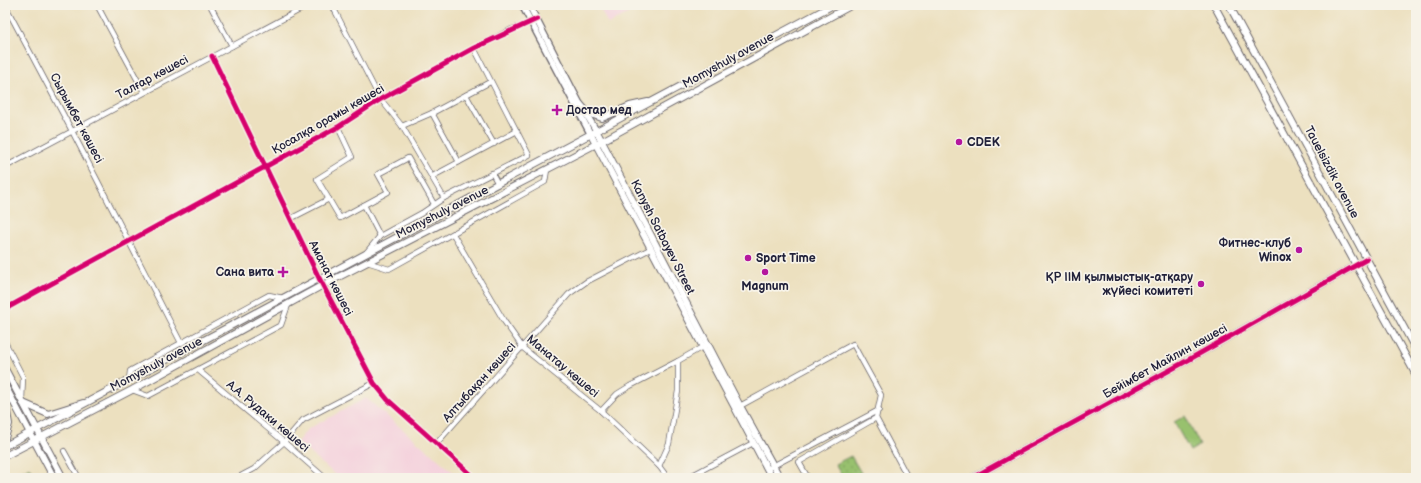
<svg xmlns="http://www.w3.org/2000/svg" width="1421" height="483" font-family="'Balsamiq Sans',sans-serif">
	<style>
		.built { fill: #f4cfdc }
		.grass { fill: url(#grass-dots); stroke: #5d7254 }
		.park { fill: url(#park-crowns); stroke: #5d7254 }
		.pitch { fill: #98c16e; stroke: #5d7254 }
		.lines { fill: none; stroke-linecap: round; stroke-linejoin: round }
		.minor-casing { stroke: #696469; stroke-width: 6 }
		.tertiary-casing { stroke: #696469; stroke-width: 8 }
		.secondary-casing { stroke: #696469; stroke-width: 8 }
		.minor { stroke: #fff; stroke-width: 4.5 }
		.tertiary { stroke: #fff; stroke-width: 5.5 }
		.secondary { stroke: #fff; stroke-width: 6 }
		.cycleway-casing { stroke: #f7f3e8; stroke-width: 8 }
		.cycleway { stroke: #d6006c; stroke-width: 5 }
		.poi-dot { fill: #b5179e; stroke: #f7f3e8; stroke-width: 1.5 }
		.labels { text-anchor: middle; stroke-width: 3.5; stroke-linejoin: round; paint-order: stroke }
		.street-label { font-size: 12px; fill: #22223b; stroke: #f7f3e8 }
		.poi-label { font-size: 12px; font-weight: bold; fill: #22223b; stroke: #f7f3e8; text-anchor: start }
	</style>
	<defs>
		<pattern id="grass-dots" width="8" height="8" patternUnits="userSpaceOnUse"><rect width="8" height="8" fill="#98c16e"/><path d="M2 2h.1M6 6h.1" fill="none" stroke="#7c9c5c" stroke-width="1.8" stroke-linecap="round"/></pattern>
		<pattern id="park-crowns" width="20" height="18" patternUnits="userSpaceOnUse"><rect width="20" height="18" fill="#98c16e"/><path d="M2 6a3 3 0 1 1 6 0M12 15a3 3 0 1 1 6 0" fill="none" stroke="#7c9c5c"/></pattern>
	</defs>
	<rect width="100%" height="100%" fill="#f7f3e8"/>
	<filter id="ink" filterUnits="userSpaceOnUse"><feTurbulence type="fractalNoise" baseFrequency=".025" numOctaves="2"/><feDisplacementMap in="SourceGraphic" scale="8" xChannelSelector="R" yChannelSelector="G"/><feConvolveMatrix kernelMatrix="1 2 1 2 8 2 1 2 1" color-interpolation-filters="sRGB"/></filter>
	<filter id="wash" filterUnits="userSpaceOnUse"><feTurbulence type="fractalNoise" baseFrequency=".012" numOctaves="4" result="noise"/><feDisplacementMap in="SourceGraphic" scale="16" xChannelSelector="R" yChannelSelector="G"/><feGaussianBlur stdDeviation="0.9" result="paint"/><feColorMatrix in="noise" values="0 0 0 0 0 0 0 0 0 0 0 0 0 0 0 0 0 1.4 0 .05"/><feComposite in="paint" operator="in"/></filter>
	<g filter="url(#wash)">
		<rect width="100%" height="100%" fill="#ece0bf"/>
		<!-- built -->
		<g class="built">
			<path d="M598 5H644L608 24Z"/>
			<path d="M366 398 460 478H339L297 442 308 429Z"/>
		</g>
		<!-- grass -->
		<path class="grass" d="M851 456 864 478H843L835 464Z"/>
		<!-- park -->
		<path class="park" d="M30 467 36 478H10Z"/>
		<!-- pitch -->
		<path class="pitch" d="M1185 416 1200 445 1190 451 1174 422Z"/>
	</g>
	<g filter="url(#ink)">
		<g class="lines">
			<!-- minor casing -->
			<g class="minor-casing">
				<g id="minor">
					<path d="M5 5 72 131 181 343"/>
					<path d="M97 5 144 92"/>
					<path d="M210 5 232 46"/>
					<path d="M332 5 379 97 402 126 444 198"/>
					<path d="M212 56 319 278 374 383 388 400 475 478"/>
					<path d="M466 95 494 144"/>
					<path d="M432 113 459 162"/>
					<path d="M402 126 432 113 490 82"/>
					<path d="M338 127 352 157 317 179 340 218 388 192 378 174 408 158 434 204"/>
					<path d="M5 167 309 5"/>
					<path d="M492 173 498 184"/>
					<path d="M433 176 517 131"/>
					<path d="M364 205 380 236"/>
					<path d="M290 219 329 199"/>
					<path d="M453 234 504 321 523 348 601 411 659 466 668 478"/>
					<path d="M366 253 380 236 422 213 444 198 529 155 474 48"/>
					<path d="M367 262 389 269 545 182 547 170"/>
					<path d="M5 309 338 127 381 99 474 48 512 29 534 21"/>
					<path d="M5 342 23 377 22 401"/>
					<path d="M198 370 284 442 325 478"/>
					<path d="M129 380 130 371 269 295 283 298"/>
					<path d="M132 390 148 396 281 325 288 305"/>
					<path d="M740 406 853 344 881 395 876 418 908 478"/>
					<path d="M601 411 617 394 630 386 678 361"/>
					<path d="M436 444 569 294 586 282 650 249"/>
					<path d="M64 451 79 478"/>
					<path d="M659 466 669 444 678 391V361L704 346"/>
					<path d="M771 467 879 410"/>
					<path d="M237 478 254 469 284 442 303 420 374 383"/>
					<path d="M687 478 753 443"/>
					<path d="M808 478 799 462 876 418"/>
					<path d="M899 478 906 474"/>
				</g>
			</g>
			<!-- tertiary casing -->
			<g class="tertiary-casing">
				<g id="tertiary">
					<path d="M522 5 591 135"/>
					<path d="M529 5 580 104 597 132"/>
					<path d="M972 478 1181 364 1367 259"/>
				</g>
			</g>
			<!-- secondary casing -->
			<g class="secondary-casing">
				<g id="secondary">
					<path d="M1214 5 1416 375"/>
					<path d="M1229 5 1416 350"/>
					<path d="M580 104 588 113 602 118 630 106 648 102"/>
					<path d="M597 132 740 406 780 478"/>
					<path d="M591 135 772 478"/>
					<path d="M5 369 63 478"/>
					<path d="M5 386 54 478"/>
					<path d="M5 401 9 424 5 438"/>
					<path d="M23 403 48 414 83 403"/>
					<path d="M5 446 833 5"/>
					<path d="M5 456 132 390 323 285 602 141 852 5"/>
				</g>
			</g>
			<!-- minor -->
			<use href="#minor" class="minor"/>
			<!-- tertiary -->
			<use href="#tertiary" class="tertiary"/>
			<!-- secondary -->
			<use href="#secondary" class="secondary"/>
			<!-- cycleway casing -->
			<g class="cycleway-casing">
				<g id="cycleway">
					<path d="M212 56 319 278 374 383 388 400 475 478"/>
					<path d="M5 309 338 127 381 99 474 48 537 19"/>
					<path d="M972 478 1181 364 1367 259"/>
				</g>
			</g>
			<!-- cycleway -->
			<use href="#cycleway" class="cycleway"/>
		</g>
	</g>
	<!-- markers -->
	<g class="poi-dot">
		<path d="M555 104h4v4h4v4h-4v4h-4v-4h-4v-4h4z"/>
		<circle cx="959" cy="142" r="4"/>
		<circle cx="1299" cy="250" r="4"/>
		<circle cx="748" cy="258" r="4"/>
		<path d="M281 266h4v4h4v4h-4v4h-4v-4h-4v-4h4z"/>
		<circle cx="765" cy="272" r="4"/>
		<circle cx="1201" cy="284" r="4"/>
	</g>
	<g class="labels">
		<!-- street labels -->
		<g class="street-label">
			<text transform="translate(728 60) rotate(-29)" y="4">Momyshuly avenue</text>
			<text transform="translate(152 77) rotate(-28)" y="4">Талғар көшесі</text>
			<text transform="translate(77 118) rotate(62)" y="4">Сырымбет көшесі</text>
			<text transform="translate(328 119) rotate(-30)" y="4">Қосалқа орамы көшесі</text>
			<text transform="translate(1332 172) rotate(62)" y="4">Tauelsizdik avenue</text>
			<text transform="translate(442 212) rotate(-27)" y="4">Momyshuly avenue</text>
			<text transform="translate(663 237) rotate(63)" y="4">Kanysh Satbayev Street</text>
			<text transform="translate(331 278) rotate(63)" y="4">Аманат көшесі</text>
			<text transform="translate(1165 361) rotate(-29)" y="4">Бейімбет Майлин көшесі</text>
			<text transform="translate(156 364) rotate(-28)" y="4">Momyshuly avenue</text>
			<text transform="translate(563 366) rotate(40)" y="4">Манатау көшесі</text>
			<text transform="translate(479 382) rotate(-48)" y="4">Алтыбақан көшесі</text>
			<text transform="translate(268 416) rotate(40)" y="4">А.А. Рудаки көшесі</text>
		</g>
		<!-- poi labels -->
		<g class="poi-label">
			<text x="566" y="114">Достар мед</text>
			<text x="967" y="146">CDEK</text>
			<text x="1291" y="247" text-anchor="end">Фитнес-клуб<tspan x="1291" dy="14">Winox</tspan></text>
			<text x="756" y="262">Sport Time</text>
			<text x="274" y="276" text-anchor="end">Сана вита</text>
			<text x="1193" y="281" text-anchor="end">ҚР ІІМ қылмыстық-атқару<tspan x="1193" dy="14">жүйесі комитеті</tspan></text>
			<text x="765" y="290" text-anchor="middle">Magnum</text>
		</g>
	</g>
	<!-- margin -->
	<rect width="1421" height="483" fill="none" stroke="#f7f3e8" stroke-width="20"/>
</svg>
